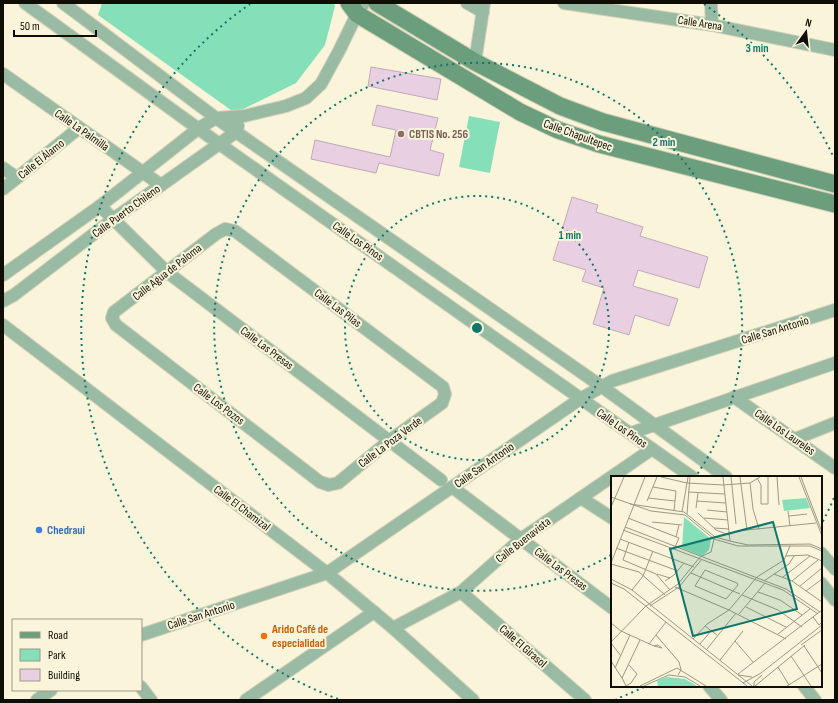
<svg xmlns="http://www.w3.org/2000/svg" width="838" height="703" font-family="'Sofia Sans Condensed',sans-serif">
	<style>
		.green { fill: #85e0b9 }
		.building { fill: #e8cfe1; stroke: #c0a9ba }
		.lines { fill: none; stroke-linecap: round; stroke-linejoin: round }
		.street-casing { stroke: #d4d0b8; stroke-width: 14 }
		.secondary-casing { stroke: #d4d0b8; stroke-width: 19 }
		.street { stroke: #99bba4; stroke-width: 12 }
		.secondary { stroke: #6b9e7d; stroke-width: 17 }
		.ring { fill: none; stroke: #0f766e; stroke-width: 2; stroke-dasharray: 2 4 }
		.education-dot { fill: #8d6e63; stroke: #faf5da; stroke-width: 1.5 }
		.shop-dot { fill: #3f7fe0; stroke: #faf5da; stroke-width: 1.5 }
		.food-dot { fill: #e8710a; stroke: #faf5da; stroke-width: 1.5 }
		.labels { text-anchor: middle; stroke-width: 4; stroke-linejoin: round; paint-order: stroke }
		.street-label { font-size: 12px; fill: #0f0d05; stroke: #faf5da }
		.education-label { font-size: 12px; font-weight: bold; fill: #785e54; stroke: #faf5da; text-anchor: start }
		.shop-label { font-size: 12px; font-weight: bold; fill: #366cbe; stroke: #faf5da; text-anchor: start }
		.food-label { font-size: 12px; font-weight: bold; fill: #c56008; stroke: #faf5da; text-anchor: start }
		.inset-road { fill: none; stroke: #9c9885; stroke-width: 1 }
		.view { fill: #0f766e; fill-opacity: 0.15; stroke: #0f766e; stroke-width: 2 }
		.inset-edge { fill: none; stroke: #0f0d05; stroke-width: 2 }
		.centre { fill: #0f766e; stroke: #faf5da; stroke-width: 2 }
		.ring-label { font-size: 12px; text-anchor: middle; font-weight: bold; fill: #0f766e; stroke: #faf5da; stroke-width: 4; stroke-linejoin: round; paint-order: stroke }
	</style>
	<rect width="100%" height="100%" fill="#faf5da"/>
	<!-- green -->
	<g class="green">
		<path d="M102 3H333L335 6 325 45 296 83 235 113 98 15Z"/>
		<path d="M469 116 500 122 490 173 459 167Z"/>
	</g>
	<!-- building -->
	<g class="building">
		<path d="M371 67 441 79 437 100 368 86Z"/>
		<path d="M377 105 438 118 430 150 444 154 439 176 379 163 376 173 311 159 315 140 390 157 396 130 372 125Z"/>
		<path d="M572 197 598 205 596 212 643 227 640 236 708 257 699 288 638 270 633 286 678 299 669 326 635 315 629 335 593 324 604 288 582 281 586 270 553 260Z"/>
	</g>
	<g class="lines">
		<!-- street casing -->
		<g class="street-casing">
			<g id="street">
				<path d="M25 3 218 143 692 477"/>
				<path d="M63 3 216 118 601 386 726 477"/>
				<path d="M467 3 483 12"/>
				<path d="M564 3 712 25 835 50"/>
				<path d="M711 3 712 25"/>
				<path d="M475 62 484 3"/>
				<path d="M3 74 161 185"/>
				<path d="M3 168 17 178"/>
				<path d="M3 189 79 128"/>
				<path d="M100 206 167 272 441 480"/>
				<path d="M225 229 235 231 443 387 445 394 442 403 389 441 338 483 329 485 320 482 116 325 112 318 114 312 216 234Z"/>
				<path d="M3 275 100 206 199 128 216 118 244 116 286 106 306 98 321 84 339 51 357 14 364 3"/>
				<path d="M3 301 14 295 112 220 236 132 238 126"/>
				<path d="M3 325 327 573 393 628 473 700"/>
				<path d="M734 397 835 468"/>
				<path d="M631 433 835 363"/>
				<path d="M795 439 835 423"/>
				<path d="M452 487 612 608"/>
				<path d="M581 498 612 518"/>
				<path d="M821 553 835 569"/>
				<path d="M821 583 835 600"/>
				<path d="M461 592 585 700"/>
				<path d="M393 628 461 592 521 539 652 449"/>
				<path d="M141 635 327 573 580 399 612 381 835 310"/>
				<path d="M709 686 721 700"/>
				<path d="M804 686 815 700"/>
				<path d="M141 687 151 700"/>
				<path d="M37 700 51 690"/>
				<path d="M246 700 374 612"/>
			</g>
		</g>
		<!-- secondary casing -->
		<g class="secondary-casing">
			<g id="secondary">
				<path d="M349 3 357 14 520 112 558 130 599 144 835 204"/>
				<path d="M377 3 475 62 560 106 603 122 835 184"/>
			</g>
		</g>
		<!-- street -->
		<use href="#street" class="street"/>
		<!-- secondary -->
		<use href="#secondary" class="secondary"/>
	</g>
	<!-- distance rings -->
	<g class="ring">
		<circle cx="477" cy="328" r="132"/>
		<path d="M611 555A264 264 0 1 1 696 476"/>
		<path d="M834 498A396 396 0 0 1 822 523M644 687A396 396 0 0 1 616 699M338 699A396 396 0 0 1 250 4M704 4A396 396 0 0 1 834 158"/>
	</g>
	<!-- markers -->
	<circle class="education-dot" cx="401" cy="134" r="4"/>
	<circle class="shop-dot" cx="39" cy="530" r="4"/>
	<circle class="food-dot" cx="264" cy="636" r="4"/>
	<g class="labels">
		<!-- street labels -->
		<g class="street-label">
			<text transform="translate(700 23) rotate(9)" y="4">Calle Arena</text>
			<text transform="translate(82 130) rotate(35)" y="4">Calle La Palmilla</text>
			<text transform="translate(578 135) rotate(20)" y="4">Calle Chapultepec</text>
			<text transform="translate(41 159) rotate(-39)" y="4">Calle El Álamo</text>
			<text transform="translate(126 211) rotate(-36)" y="4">Calle Puerto Chileno</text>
			<text transform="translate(358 241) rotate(35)" y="4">Calle Los Pinos</text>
			<text transform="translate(167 272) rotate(-38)" y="4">Calle Agua de Paloma</text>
			<text transform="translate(338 308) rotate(37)" y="4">Calle Las Pilas</text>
			<text transform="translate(775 330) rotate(-17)" y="4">Calle San Antonio</text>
			<text transform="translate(267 348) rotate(37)" y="4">Calle Las Presas</text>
			<text transform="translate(219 404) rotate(37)" y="4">Calle Los Pozos</text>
			<text transform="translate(622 428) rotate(35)" y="4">Calle Los Pinos</text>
			<text transform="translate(785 432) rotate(35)" y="4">Calle Los Laureles</text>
			<text transform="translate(390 442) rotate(-37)" y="4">Calle La Poza Verde</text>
			<text transform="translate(484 465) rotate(-35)" y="4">Calle San Antonio</text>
			<text transform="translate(242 508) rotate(37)" y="4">Calle El Chamizal</text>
			<text transform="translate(523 540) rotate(-38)" y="4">Calle Buenavista</text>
			<text transform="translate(561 569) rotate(37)" y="4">Calle Las Presas</text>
			<text transform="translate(201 615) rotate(-18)" y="4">Calle San Antonio</text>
			<text transform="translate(523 646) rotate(41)" y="4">Calle El Girasol</text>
		</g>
		<!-- education labels -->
		<g class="education-label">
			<text x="409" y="138">CBTIS No. 256</text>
		</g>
		<!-- shop labels -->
		<g class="shop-label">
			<text x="47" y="534">Chedraui</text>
		</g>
		<!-- food labels -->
		<g class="food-label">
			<text x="272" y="633">Arido Café de<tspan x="272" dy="14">especialidad</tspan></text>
		</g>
	</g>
	<!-- overview -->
	<g transform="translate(611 476)">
		<rect width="211" height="211" fill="#faf5da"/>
		<path d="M195 22 199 32 173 35 171 24ZM73 41 100 63 98 74 91 80 71 72ZM56 201 74 203 86 210H47L46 205Z" fill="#85e0b9"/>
		<path class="inset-road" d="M50 1 76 7 112 9 139 7 149 1M112 1 119 65M120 1 125 48M129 1 136 54M166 1 168 29M188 1 211 60M190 1 211 56M146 2 150 9V28H157V1M139 7 142 33 148 53M42 11 65 15 63 35M77 16 114 18M0 21 40 35 74 39 103 63 127 70H199L211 75M37 22 64 25M36 25 46 1M86 25 115 27M19 28 73 36 104 61 119 65 137 69 199 68 211 73M0 31 13 1M85 32 87 17M96 34 116 36M177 35 179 50M71 36 77 1M87 37 105 54 118 59M76 38 79 1M178 40 196 38M17 42 68 62 64 71M93 42 117 44M41 46 71 49M14 51 175 113 209 136M103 52 118 53M12 54 172 114 207 138M126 55 205 47M65 61 68 49M9 63 83 91M18 66 12 84 45 98 59 114M5 72 67 95M175 80 197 79 211 85M0 87 34 1M0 88 28 96 54 119M94 94 126 107 127 109 115 123 84 110ZM80 97 129 118M46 98 59 102M163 98 181 105 211 126M172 101 199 80M0 103 21 114 141 210M54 105 63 99 73 87M153 105 178 88 183 80M181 105 207 84M0 107 13 113 136 210M189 110 211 92M64 111 118 134 175 163M21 114 32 100 42 75M195 115 211 103M147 116 169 124 191 139M131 119 167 134 191 151M39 130 68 111 91 83M135 131 175 151M128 138 154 107M202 141 208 149 211 146M0 147 10 155 43 170 51 172 47 169 43 170M94 150 106 159M167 158 199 133M45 159 68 186 70 194 67 199M82 163 96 148 118 134 146 101 173 84 179 70M124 165 142 186M0 166 35 130 67 108 89 81 100 76 103 63M0 167 10 180M38 168 55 146M89 168 100 155M190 169 211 154M193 170 211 197M96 173 125 137M180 180 200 210M109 184 132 155M0 185 11 202M167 191 178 209M4 192 19 159M127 198 211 134M127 199 141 201M132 207 150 197 211 149M15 210 11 202 29 164M15 210 20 207 26 198 18 189M29 210 66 192 95 210M33 210 58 199 74 201 89 210M143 210V206L151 199M144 210 194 169M176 210 211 188"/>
		<path class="view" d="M162 46 186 133 82 160 59 73Z"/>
		<rect width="211" height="211" class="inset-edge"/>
	</g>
	<circle cx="477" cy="328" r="6" class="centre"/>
	<g class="ring-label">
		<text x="757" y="52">3 min</text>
		<text x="664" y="146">2 min</text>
		<text x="570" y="239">1 min</text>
	</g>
	<!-- border -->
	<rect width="838" height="703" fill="none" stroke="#0f0d05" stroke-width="8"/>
	<!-- legend -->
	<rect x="12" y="619" width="130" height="72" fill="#faf5da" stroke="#9c9885"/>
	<rect x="20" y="632" width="20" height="6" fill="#6b9e7d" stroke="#9c9885"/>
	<text x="48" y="639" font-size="12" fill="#0f0d05">Road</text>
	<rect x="20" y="649" width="20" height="12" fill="#85e0b9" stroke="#9c9885"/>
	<text x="48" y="659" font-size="12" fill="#0f0d05">Park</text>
	<rect x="20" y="669" width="20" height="12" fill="#e8cfe1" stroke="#9c9885"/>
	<text x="48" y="679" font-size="12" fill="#0f0d05">Building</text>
	<!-- north arrow -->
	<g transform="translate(806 32) rotate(15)" stroke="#faf5da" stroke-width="3" paint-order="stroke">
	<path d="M0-3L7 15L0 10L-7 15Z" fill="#0f0d05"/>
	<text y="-6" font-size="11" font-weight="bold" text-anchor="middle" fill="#0f0d05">N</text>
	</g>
	<!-- scale -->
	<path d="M14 30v6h82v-6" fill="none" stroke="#0f0d05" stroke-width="2"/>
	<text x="20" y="30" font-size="12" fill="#0f0d05" stroke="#faf5da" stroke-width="3" paint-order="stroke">50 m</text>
</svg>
